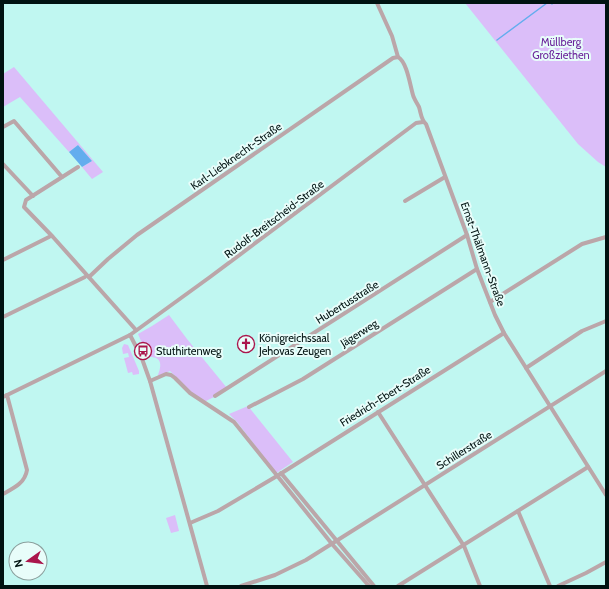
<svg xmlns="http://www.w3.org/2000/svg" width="609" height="589" font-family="Cabin,sans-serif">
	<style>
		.green { fill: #dbbef9 }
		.water { fill: #63adee }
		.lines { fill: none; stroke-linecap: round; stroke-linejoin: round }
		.stream { stroke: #63adee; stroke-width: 1.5 }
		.street { stroke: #bba6a9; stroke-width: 4 }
		.labels { text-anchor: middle; stroke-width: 4; stroke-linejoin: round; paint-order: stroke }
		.park-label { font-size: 11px; fill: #6b249b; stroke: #e8fdfa }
		.street-label { font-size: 11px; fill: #001211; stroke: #e8fdfa }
		.poi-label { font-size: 11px; fill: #001211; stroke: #e8fdfa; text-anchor: start }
	</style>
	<rect width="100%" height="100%" fill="#c0f7f1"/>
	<!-- green -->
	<g class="green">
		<path d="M465 3H606V167L598 162 578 144Z"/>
		<path d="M14 67 103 172 92 179 82 167 92 161 78 145 69 152 20 97 3 107V74Z"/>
		<path d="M169 315 187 339 227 388 214 397 204 402 192 394 170 371 159 376 158 375C162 365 162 356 148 357L138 334 152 326Z"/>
		<path d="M124 344 128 345 139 371V374L133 375 132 372 128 373 124 358 129 357 128 353 123 354 122 348Z"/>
		<path d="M248 406 293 462 278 472 276 473 237 422 229 414Z"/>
		<path d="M175 515 179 531 171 533 166 518Z"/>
	</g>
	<!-- water -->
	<path class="water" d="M78 145 92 161 82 167 69 152Z"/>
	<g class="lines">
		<!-- stream -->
		<g class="stream">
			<path d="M551 3 552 4"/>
			<path d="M497 40 547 3"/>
		</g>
		<!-- street -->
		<g class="street">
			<path d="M377 3 392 36 398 57C407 62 410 85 413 95 414 99 417 103 419 107 421 113 421 120 426 124L467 235 477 269 495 315 504 333 606 495"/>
			<path d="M3 127 14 121 62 177"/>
			<path d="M3 164 33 196"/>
			<path d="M78 167 26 200 24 207 53 237 136 330"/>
			<path d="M405 201 445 177"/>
			<path d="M3 260 49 237"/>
			<path d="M89 277 108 259 137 235 393 58 398 57"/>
			<path d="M490 302 582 244 606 237"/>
			<path d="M3 317 85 277"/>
			<path d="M130 335 141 356 150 381 207 586"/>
			<path d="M526 368 582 331 606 321"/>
			<path d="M150 381 166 374 171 375 175 378 190 393 234 422 332 544 369 586"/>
			<path d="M215 396 467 235"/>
			<path d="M3 397 130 335 210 277 416 123 423 122"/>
			<path d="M249 407 303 379 477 269"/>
			<path d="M378 412 464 546 480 586"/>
			<path d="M281 473 374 586"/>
			<path d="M3 494C14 488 25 483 27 470L7 395"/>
			<path d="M518 511 550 586"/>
			<path d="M190 523 218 511 277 476 504 333"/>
			<path d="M241 586 275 575 306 560 606 371"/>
			<path d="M398 586 588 467"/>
			<path d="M558 586 586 573 606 562"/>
		</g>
	</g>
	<!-- icons -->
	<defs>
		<g id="church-ring" transform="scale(0.9)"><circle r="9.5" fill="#e8fdfa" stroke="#aa164c" stroke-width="1.5"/><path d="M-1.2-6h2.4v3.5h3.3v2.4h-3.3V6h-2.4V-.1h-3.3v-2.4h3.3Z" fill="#aa164c"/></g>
		<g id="bus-ring" transform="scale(0.9)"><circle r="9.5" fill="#e8fdfa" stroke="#aa164c" stroke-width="1.5"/><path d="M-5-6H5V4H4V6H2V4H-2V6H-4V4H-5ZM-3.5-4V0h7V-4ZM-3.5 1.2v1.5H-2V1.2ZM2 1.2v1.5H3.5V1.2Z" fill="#aa164c"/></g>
	</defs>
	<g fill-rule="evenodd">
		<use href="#church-ring" x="246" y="344"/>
		<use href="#bus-ring" x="143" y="351"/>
	</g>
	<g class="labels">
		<!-- park labels -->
		<g class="park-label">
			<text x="561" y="46">Müllberg<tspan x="561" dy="13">Großziethen</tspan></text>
		</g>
		<!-- street labels -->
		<g class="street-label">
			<text transform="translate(236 156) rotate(-35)" y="4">Karl-Liebknecht-Straße</text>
			<text transform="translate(274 219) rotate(-37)" y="4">Rudolf-Breitscheid-Straße</text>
			<text transform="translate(483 254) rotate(70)" y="4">Ernst-Thälmann-Straße</text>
			<text transform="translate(347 302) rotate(-32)" y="4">Hubertusstraße</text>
			<text transform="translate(359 333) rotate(-32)" y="4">Jägerweg</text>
			<text transform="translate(385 396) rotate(-32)" y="4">Friedrich-Ebert-Straße</text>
			<text transform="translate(464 450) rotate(-32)" y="4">Schillerstraße</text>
		</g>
		<!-- poi labels -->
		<g class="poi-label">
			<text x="259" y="342">Königreichssaal<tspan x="259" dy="13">Jehovas Zeugen</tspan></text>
			<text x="156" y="355">Stuthirtenweg</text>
		</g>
	</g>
	<!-- border -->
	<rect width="609" height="589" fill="none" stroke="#001211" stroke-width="8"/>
	<!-- north arrow -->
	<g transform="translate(28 561) rotate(256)"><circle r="19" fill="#e8fdfa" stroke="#8b9f9d"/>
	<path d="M0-3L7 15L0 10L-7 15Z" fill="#aa164c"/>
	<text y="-6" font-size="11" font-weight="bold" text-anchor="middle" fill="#001211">N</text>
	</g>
</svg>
